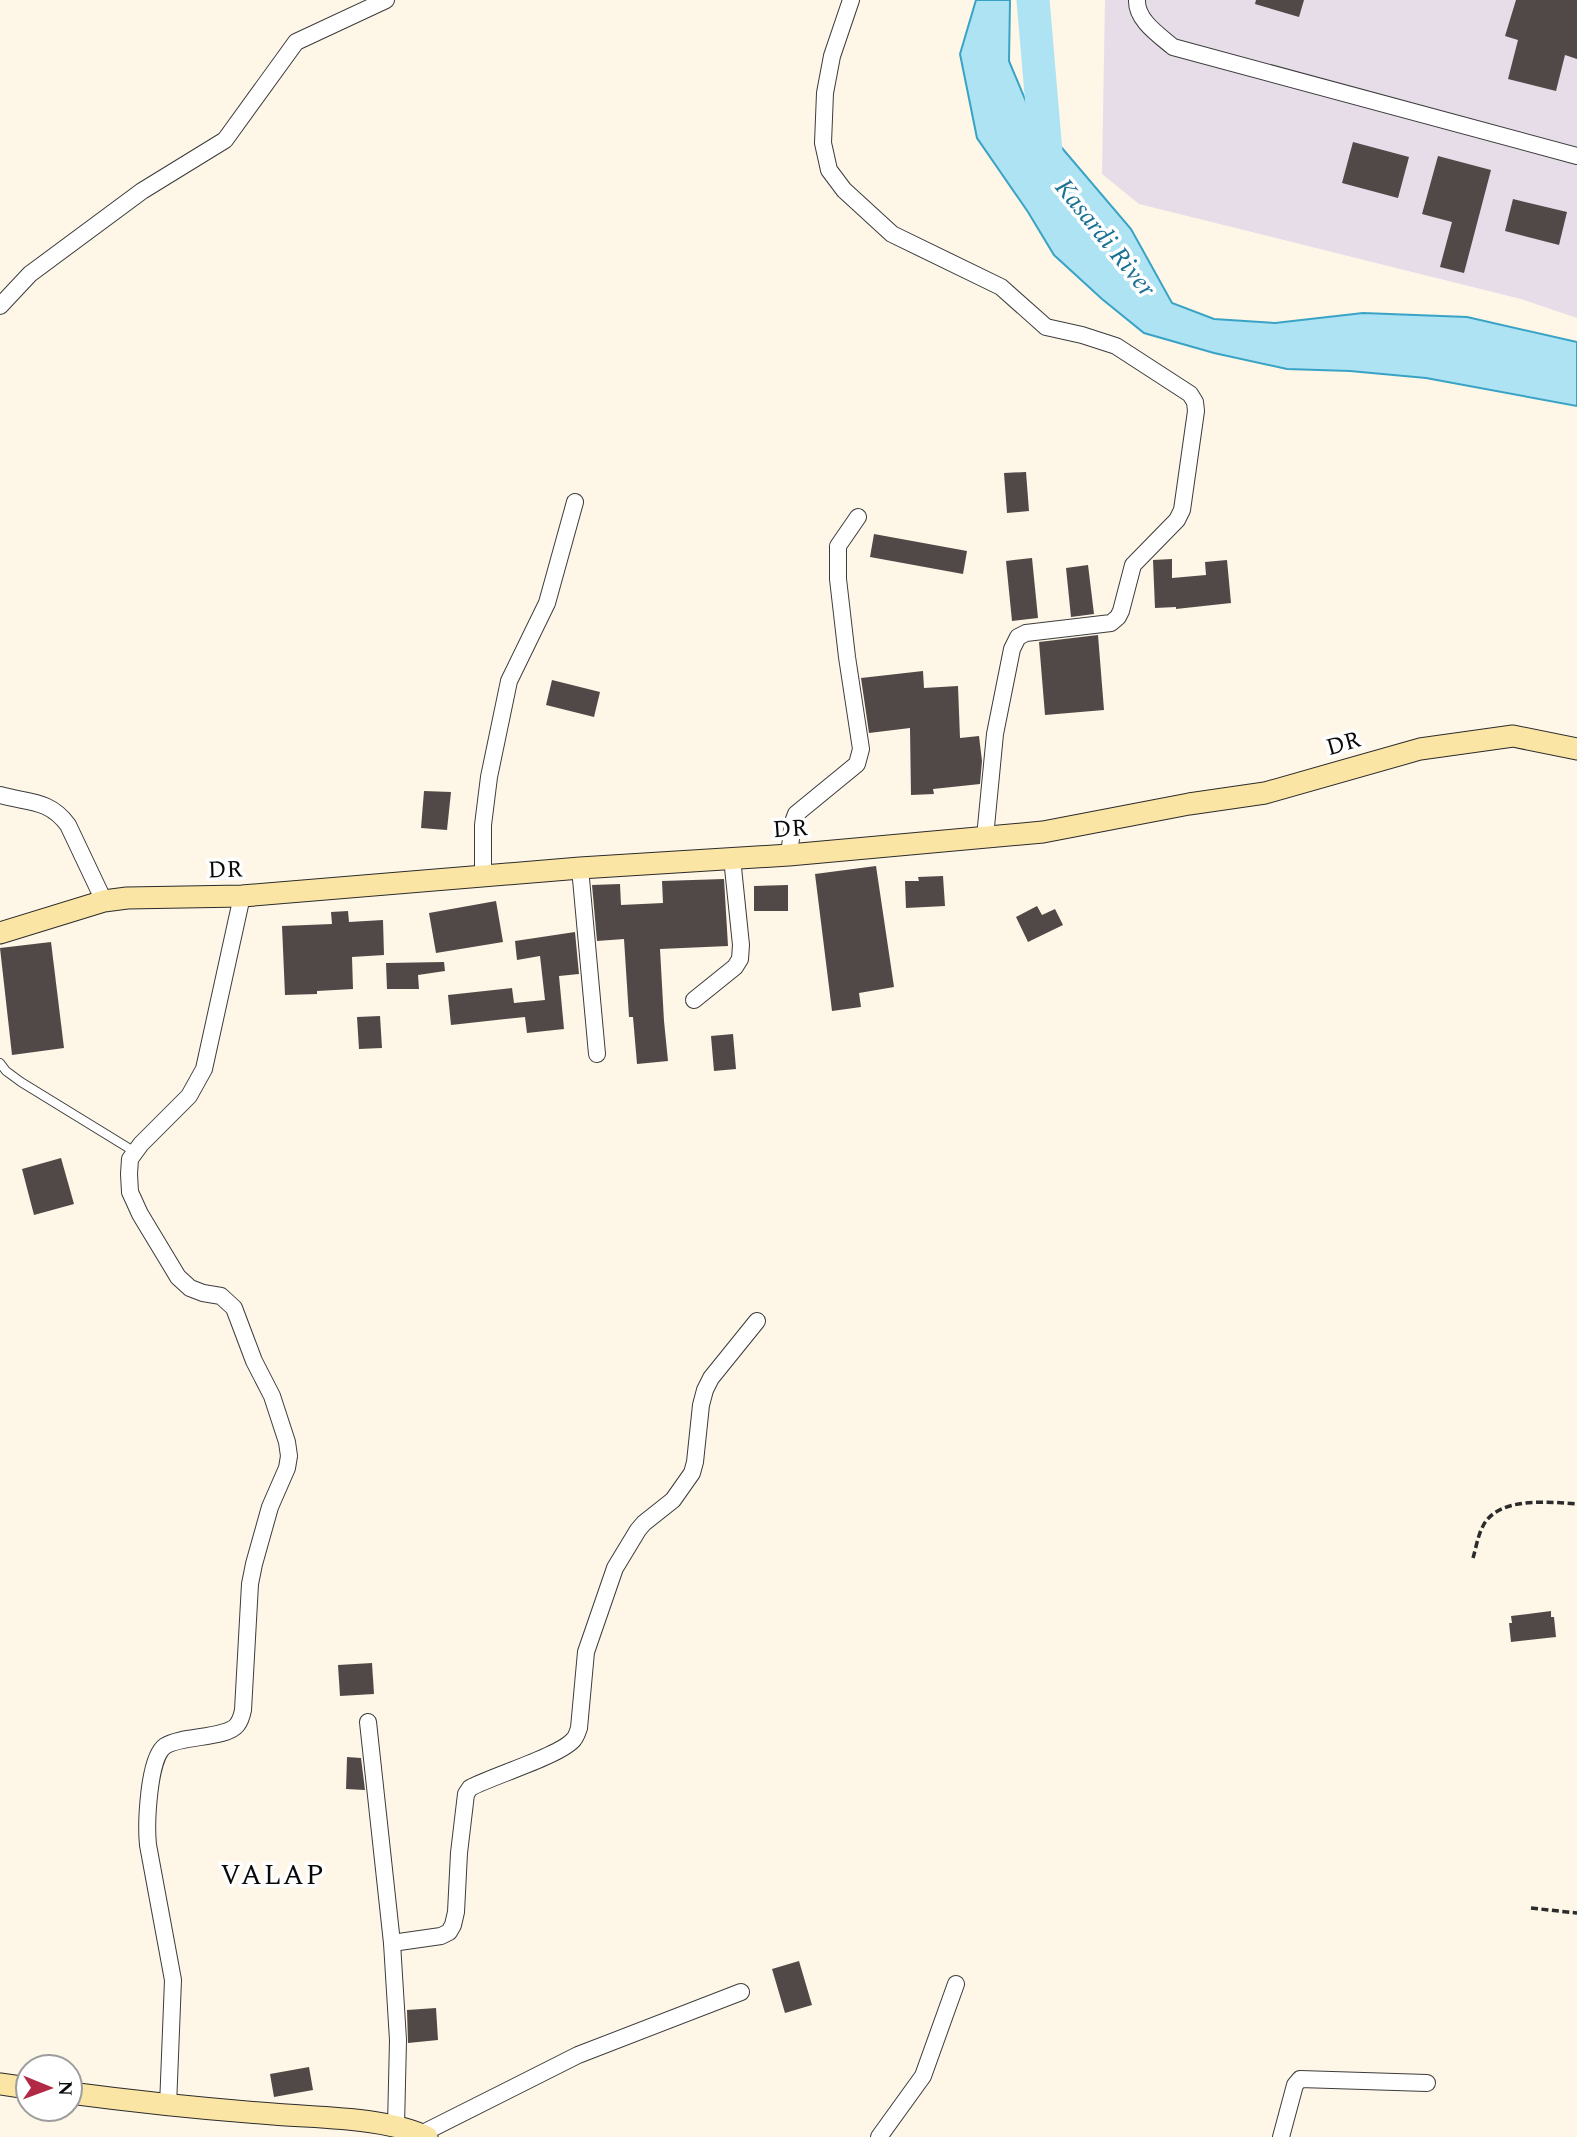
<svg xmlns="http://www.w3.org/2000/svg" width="1577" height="2137" font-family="Spectral,serif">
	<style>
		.industrial { fill: #e6dde9 }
		.water { fill: #aee3f3; stroke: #39a3c6; stroke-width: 2 }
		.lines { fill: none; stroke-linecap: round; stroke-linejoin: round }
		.river { stroke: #aee3f3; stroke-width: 33 }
		.building { fill: #514947 }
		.lane-casing { stroke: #3c3c3c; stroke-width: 10 }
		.street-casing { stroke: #3c3c3c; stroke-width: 18 }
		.secondary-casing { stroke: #2b2b2b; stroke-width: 23 }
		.path { stroke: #2b2b2b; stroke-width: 3.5; stroke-dasharray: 7 3.5; stroke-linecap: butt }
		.lane { stroke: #fff; stroke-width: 8 }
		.street { stroke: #fff; stroke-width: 16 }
		.secondary { stroke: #fbe5a5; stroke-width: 21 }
		.labels { text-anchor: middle; stroke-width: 7; stroke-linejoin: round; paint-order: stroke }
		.street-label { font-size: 24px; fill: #090909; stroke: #fff }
		.water-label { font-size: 26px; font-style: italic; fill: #1a7194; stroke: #fff }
		.quarter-label { font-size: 28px; letter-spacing: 2px; fill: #090909; stroke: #fff }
	</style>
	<rect width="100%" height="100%" fill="#fef6e7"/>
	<!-- industrial -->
	<path class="industrial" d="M1105 0H1577V318L1521 299 1139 204 1102 174Z"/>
	<!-- water -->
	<path class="water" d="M976 0H1010L1009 61 1035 123 1062 148 1131 229 1172 303 1214 319 1275 323 1363 313 1467 317 1577 342V406L1426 378 1350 371 1287 369 1214 353 1144 333 1102 299 1054 255 1028 212 977 138 960 54Z"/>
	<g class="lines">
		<!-- river -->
		<path class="river" d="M1033 0 1047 164 1054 173"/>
	</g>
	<!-- building -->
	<g class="building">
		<path d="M1256 0H1304L1299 17 1255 4Z"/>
		<path d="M1516 0H1577V59L1565 55 1556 91 1508 79 1518 40 1505 36Z"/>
		<path d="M1353 142 1409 157 1398 198 1342 183Z"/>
		<path d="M1438 156 1491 170 1464 273 1440 267 1452 222 1422 214Z"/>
		<path d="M1513 199 1567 212 1559 245 1505 231Z"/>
		<path d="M1026 472 1029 511 1007 513 1004 473Z"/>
		<path d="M874 534 967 551 963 574 870 557Z"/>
		<path d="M1032 558 1038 618 1012 621 1006 561Z"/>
		<path d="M1172 559V578L1206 575 1205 562 1227 560 1231 603 1176 609V607L1155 608 1153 560Z"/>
		<path d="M1088 565 1094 614 1071 617 1066 568Z"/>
		<path d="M1098 635 1104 710 1045 715 1039 642Z"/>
		<path d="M923 671 924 688 958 686 960 738 979 736 982 761 980 784 933 789 934 794 911 795 910 728 869 733 861 678Z"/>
		<path d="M552 680 600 692 594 717 546 705Z"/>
		<path d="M424 791 451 792 447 830 421 828Z"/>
		<path d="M876 866 894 987 859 993 861 1007 832 1011 815 874Z"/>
		<path d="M943 876 945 906 906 908 905 881H919L918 877Z"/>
		<path d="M724 879 728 946 660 949 664 1021 668 1061 637 1064 633 1017H629L624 939 597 941 592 885 620 884 621 905 663 903 662 881Z"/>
		<path d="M788 885V911H754V886Z"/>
		<path d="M496 901 503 942 436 953 429 913Z"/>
		<path d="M1037 906 1042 915 1055 909 1063 925 1028 942 1016 917Z"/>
		<path d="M348 911 349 922 383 920 384 955 352 957 353 989 317 991V994L285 995 282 926 332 924 331 912Z"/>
		<path d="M575 932 579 974 559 976 564 1029 527 1033 525 1017 451 1025 448 995 512 988 514 1003 545 1000 540 956 517 960 515 941Z"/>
		<path d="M51 942 64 1048 12 1055 0 948Z"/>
		<path d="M444 962 445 971 418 975 419 989H387L386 963Z"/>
		<path d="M380 1016 382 1048 359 1049 357 1017Z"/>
		<path d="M733 1034 736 1069 714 1071 711 1036Z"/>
		<path d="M61 1158 74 1204 34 1215 22 1169Z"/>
		<path d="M1551 1611V1617H1554L1556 1637 1511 1642 1509 1623H1512L1511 1616Z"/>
		<path d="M372 1663 374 1694 340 1696 338 1665Z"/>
		<path d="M347 1757 361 1758 365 1790 346 1789Z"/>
		<path d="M799 1961 812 2005 785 2013 772 1969Z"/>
		<path d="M436 2008 438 2040 408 2043 407 2010Z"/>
		<path d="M309 2067 313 2090 274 2097 270 2074Z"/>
	</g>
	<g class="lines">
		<!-- lane casing -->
		<g class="lane-casing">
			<path id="lane" d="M0 1063 6 1071 21 1082 135 1152"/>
		</g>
		<!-- street casing -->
		<g class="street-casing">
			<g id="street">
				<path d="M851 0 832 56 825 93 823 143 829 170 844 190 892 234 1001 287 1046 327 1082 335 1116 346 1190 394 1195 402 1196 411 1182 510 1177 520 1133 565 1121 611 1118 617 1111 623 1026 633 1018 637 1012 649 995 734 985 837"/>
				<path d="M1137 0C1136 20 1159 35 1173 47L1577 156"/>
				<path d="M0 306 30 274 142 191 225 140 296 42 386 0"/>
				<path d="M0 795C28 803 49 799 68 825L104 901"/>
				<path d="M789 855 793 822 796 814 857 764 861 749 847 657 838 579V546L858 517"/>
				<path d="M580 868 597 1054"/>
				<path d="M483 875V825L489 777 509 681 547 603 575 502"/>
				<path d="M694 1000 735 967 740 959 741 945 732 858"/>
				<path d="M368 1722 392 1943 398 2040 396 2126"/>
				<path d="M392 1943 441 1936 449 1932 453 1925 456 1912 459 1853 466 1794 470 1788C492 1776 562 1755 574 1739 576 1737 578 1731 579 1728L586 1652 615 1568 638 1530 644 1523 673 1500 692 1473 695 1462 701 1405 705 1390 711 1378 757 1321"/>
				<path d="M168 2106 173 1980 148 1845C146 1825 148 1758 165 1746 182 1735 226 1739 237 1725 241 1720 242 1715 243 1710L250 1584 254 1564 270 1507 287 1468 289 1456 287 1442 272 1396 254 1361 234 1308 221 1296 203 1293 190 1288 178 1277 140 1214 130 1192 129 1174 130 1159 141 1144 189 1096 204 1069 242 896"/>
				<path d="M421 2134 578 2055 741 1992"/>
				<path d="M879 2137 923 2076 956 1984"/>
				<path d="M1281 2137 1295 2085 1300 2079 1427 2083"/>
			</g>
		</g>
		<!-- secondary casing -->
		<g class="secondary-casing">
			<g id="secondary">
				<path d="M0 933 104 901 127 898 242 896 580 868 789 855 1043 832 1189 804 1265 793 1420 749 1513 736 1577 749"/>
				<path d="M0 2084 28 2088"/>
				<path d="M70 2093C138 2102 205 2109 273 2114 320 2118 385 2117 427 2137"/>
			</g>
		</g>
		<!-- path -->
		<g class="path">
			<path d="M1473 1558C1476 1548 1478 1535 1483 1526 1498 1496 1550 1502 1577 1504"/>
			<path d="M1531 1908 1577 1913"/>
		</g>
		<!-- lane -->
		<use href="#lane" class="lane"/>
		<!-- street -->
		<use href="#street" class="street"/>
		<!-- secondary -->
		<use href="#secondary" class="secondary"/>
	</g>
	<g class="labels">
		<!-- street labels -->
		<g class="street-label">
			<text transform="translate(1343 743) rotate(-16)" y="8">DR</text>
			<text transform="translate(790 828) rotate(-4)" y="8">DR</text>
			<text transform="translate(225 869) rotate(-2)" y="8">DR</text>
		</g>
		<!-- water labels -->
		<g class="water-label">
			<text transform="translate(1106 237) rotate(51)" y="9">Kasardi River</text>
		</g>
		<!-- quarter labels -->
		<g class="quarter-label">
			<text x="273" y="1884">VALAP</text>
		</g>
	</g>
	<!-- north arrow -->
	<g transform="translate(49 2088) rotate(91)"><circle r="33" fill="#ffffff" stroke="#9d9d9d" stroke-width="2"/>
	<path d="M0-5L12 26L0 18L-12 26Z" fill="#b22945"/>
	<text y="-10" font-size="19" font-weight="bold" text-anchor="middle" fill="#090909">N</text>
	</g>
</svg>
